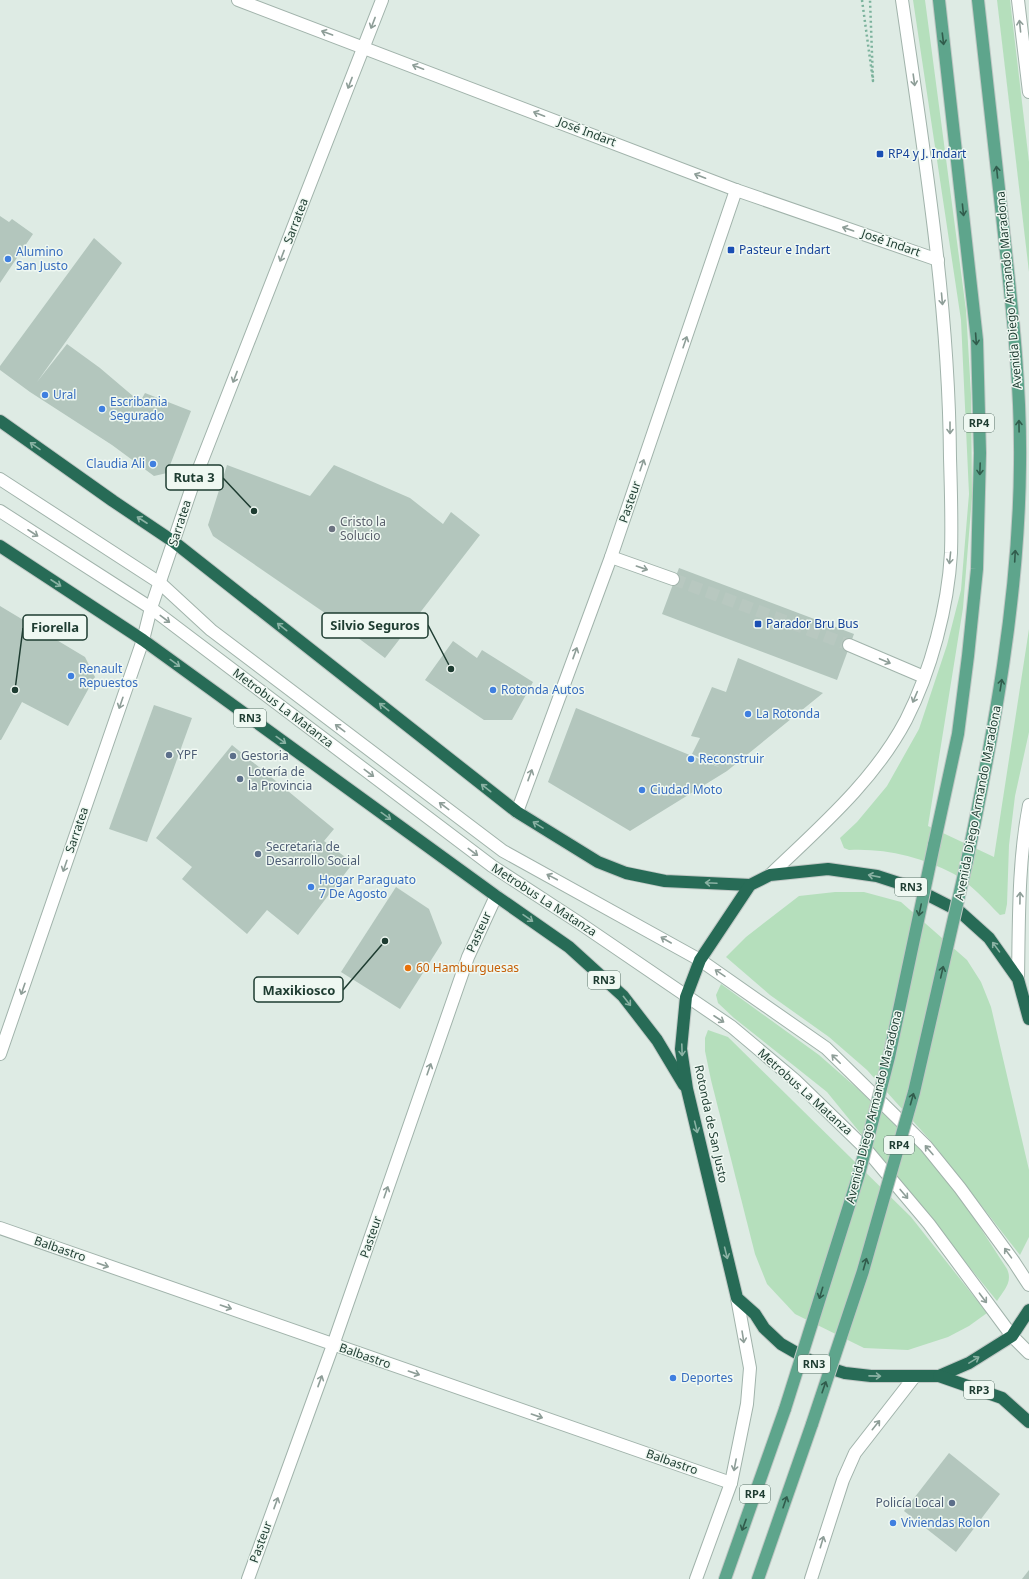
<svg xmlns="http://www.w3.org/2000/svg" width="1029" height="1579" font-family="'Noto Sans',sans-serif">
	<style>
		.green { fill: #b5dfbc }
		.building { fill: #b3c6bd }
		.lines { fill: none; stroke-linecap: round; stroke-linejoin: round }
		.minor-tunnel { stroke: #b8c8c0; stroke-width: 12; stroke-dasharray: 12 6; stroke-linecap: butt }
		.minor-casing { stroke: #a1b3ab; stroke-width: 14 }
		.major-casing { stroke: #c0c8c5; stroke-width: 14 }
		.highway-casing { stroke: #c0c8c5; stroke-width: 14 }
		.path { stroke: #7bb29c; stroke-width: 2.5; stroke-dasharray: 2 3; stroke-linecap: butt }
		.minor { stroke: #fff; stroke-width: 12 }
		.major { stroke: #5ea58c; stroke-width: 12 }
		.highway { stroke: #276b56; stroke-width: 12 }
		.major-bridge-casing { stroke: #c0c8c5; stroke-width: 14; stroke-linecap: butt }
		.major-bridge { stroke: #5ea58c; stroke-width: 12 }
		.oneway { stroke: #8e9e98 }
		.oneway2 { stroke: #315c4c }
		.oneway3 { stroke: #8bb2a4 }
		.transit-dot { fill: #1a4fb4; stroke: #eff8f2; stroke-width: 1.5 }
		.shop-dot { fill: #3f7fe0; stroke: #eff8f2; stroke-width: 1.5 }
		.worship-dot { fill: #6b7280; stroke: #eff8f2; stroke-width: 1.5 }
		.service-dot { fill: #5c6f8a; stroke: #eff8f2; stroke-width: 1.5 }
		.food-dot { fill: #e8710a; stroke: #eff8f2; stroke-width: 1.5 }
		.labels { text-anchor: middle; stroke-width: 3; stroke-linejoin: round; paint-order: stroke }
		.shield { fill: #eff8f2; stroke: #5d746b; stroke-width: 1 }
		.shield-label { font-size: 11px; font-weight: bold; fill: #1e3c31 }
		.street-label { font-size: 12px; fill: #1e3c31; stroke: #eff8f2 }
		.transit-label { font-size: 12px; fill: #164399; stroke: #eff8f2; text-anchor: start }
		.shop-label { font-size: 12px; fill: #366cbe; stroke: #eff8f2; text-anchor: start }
		.worship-label { font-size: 12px; fill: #5b616d; stroke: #eff8f2; text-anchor: start }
		.service-label { font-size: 12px; fill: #4e5e75; stroke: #eff8f2; text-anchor: start }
		.food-label { font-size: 12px; fill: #c56008; stroke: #eff8f2; text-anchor: start }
		.leader { fill: none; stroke: #1e3c31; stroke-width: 1.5 }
		.callout-dot { fill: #1e3c31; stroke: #eff8f2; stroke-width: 1.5 }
		.callout { fill: #eff8f2; stroke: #1e3c31; stroke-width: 1.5 }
		.callout-label { font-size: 13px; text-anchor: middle; font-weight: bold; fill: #1e3c31 }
	</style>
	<rect width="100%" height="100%" fill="#deebe4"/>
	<!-- green -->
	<g class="green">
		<path d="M913 0H925L966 310 971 395 972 497 963 608 928 826 994 857 1029 629V732L1015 796 1009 845 1007 904 1005 914 1000 915C986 901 971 884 954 874 922 857 884 848 849 850L844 848 840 838 857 822 887 786 919 729 947 645 961 590 969 494 961 320Z"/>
		<path d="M997 0H1010L1029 162V272Z"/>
		<path d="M835 892H864L901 902 967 960 981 982 991 1007 1029 1170V1237L1020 1255 930 1140 867 1070 829 1037 770 995 726 957 746 937 799 896Z"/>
		<path d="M721 984 819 1055 859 1090 936 1165 974 1218 1007 1269C1013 1282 1004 1290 997 1301L827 1092 734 1018 718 1003 716 995Z"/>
		<path d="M708 1030 728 1037 911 1217 987 1313 969 1326 948 1337 908 1350 864 1348 795 1314 767 1284 755 1254 711 1080 705 1051V1038Z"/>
	</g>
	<!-- building -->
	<g class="building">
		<path d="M0 216 9 222 12 219 33 234 0 283Z"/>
		<path d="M94 238 122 263 37 382 67 344 100 368 140 402 145 393 191 411 167 473 154 476 112 445 30 392 0 370V366Z"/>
		<path d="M227 465 310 496 334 465 410 498 443 524 451 512 480 535 385 658 322 611 213 536 208 525Z"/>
		<path d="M679 568 854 634 837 680 662 614Z"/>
		<path d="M0 606 85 657 95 677 68 726 22 702 1 740H0Z"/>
		<path d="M453 641 477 658 482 650 533 682 512 720H484L425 680Z"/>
		<path d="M738 658 823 693 727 771 630 831 548 782 576 708 721 768 692 754 700 738 691 736 712 687 726 692Z"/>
		<path d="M154 705 192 718 147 842 109 829Z"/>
		<path d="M232 745 334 829 324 841 353 863 298 935 267 910 247 934 182 879 192 867 156 838Z"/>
		<path d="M396 887 429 909 442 943 400 1009 341 972Z"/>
		<path d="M949 1453 1000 1494 956 1552 904 1511Z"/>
		<path d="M1029 1570V1579H1022Z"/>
	</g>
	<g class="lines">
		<!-- minor-tunnel -->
		<path class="minor-tunnel" d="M673 579 849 645"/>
		<!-- minor casing -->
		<g class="minor-casing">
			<g id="minor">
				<path d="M238 0 736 190 938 260"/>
				<path d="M1018 0 1029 92"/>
				<path d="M0 479 160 583 211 630 503 851 700 960 826 1048 926 1146 960 1188 1014 1262 1029 1285"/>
				<path d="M0 511 151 608 492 866 578 922 732 1027 795 1080 865 1148 929 1224 1012 1336 1029 1353"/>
				<path d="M611 557 673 579"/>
				<path d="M849 645 924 677"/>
				<path d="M517 812 611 557 736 190"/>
				<path d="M770 875C819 828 874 781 906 720 931 671 948 607 951 553 952 521 951 490 950 458 949 304 924 152 902 0"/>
				<path d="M1018 979C1019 920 1018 862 1029 805"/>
				<path d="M0 1054 143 640 151 608 194 481 382 0"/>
				<path d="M0 1228 731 1483"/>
				<path d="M248 1579 333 1345 468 957 496 896"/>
				<path d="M696 1579 731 1483 747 1404 750 1368 737 1298"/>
				<path d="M811 1579 843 1480 855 1453 915 1376"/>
			</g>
		</g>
		<!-- major casing -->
		<g class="major-casing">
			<g id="major">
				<path d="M934 845 958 734 968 656 977 569 980 453 977 340 939 0"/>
				<path d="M967 861C994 731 1019 598 1020 464 1021 390 1013 317 1005 243 996 162 987 81 978 0"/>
				<path d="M725 1579 785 1409"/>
				<path d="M758 1579 812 1424"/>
			</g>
		</g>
		<!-- highway casing -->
		<g class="highway-casing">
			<g id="highway">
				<path d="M0 421 113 501 174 542 517 812 598 862 626 873 665 881 750 885"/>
				<path d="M0 546 143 640 496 896 569 947 623 996 657 1040 684 1085"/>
				<path d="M1029 1019 1018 979 989 938 959 911 914 888 877 876 828 869 770 875 750 885 700 960 686 997 681 1049 687 1089 737 1298 755 1314 764 1328 781 1344 816 1364 845 1373 871 1376H939L969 1363 1012 1336 1029 1310"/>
				<path d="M939 1376 1002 1398 1029 1422"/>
			</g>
		</g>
		<!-- path -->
		<path class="path" d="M862 0 873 81 870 0"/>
		<!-- minor -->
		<use href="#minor" class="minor"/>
		<!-- major -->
		<use href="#major" class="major"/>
		<!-- highway -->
		<use href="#highway" class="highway"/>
		<!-- major-bridge casing -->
		<g class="major-bridge-casing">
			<g id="major-bridge">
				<path d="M785 1409 859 1174 889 1057 934 845"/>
				<path d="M812 1424 863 1271 914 1092 967 861"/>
			</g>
		</g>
		<!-- major-bridge -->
		<use href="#major-bridge" class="major-bridge"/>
	</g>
	<!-- one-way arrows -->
	<defs><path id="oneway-shaft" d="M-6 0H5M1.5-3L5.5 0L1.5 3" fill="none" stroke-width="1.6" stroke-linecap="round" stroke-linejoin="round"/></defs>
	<g class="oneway">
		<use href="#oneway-shaft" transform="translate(373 23) rotate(111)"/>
		<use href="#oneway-shaft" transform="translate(1020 26) rotate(-96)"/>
		<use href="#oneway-shaft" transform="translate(327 33) rotate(-160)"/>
		<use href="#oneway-shaft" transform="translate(418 67) rotate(-159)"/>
		<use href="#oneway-shaft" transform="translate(914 80) rotate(82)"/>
		<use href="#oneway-shaft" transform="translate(350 83) rotate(111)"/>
		<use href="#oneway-shaft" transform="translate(539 114) rotate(-159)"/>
		<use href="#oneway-shaft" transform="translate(700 176) rotate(-159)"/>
		<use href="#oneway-shaft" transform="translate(848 229) rotate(-161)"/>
		<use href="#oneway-shaft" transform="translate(282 256) rotate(111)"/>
		<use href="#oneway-shaft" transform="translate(942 299) rotate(85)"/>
		<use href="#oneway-shaft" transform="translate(685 342) rotate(-71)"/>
		<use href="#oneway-shaft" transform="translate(235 377) rotate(111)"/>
		<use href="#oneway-shaft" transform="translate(950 428) rotate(90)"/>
		<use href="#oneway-shaft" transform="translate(642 465) rotate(-71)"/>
		<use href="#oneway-shaft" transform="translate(33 533) rotate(33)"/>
		<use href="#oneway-shaft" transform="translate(950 558) rotate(96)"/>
		<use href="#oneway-shaft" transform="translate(642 568) rotate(19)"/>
		<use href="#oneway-shaft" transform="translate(165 619) rotate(37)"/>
		<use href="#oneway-shaft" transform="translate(575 653) rotate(-70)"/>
		<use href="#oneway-shaft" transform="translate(885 661) rotate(23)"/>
		<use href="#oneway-shaft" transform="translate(915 697) rotate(113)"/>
		<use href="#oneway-shaft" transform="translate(121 703) rotate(109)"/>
		<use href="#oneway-shaft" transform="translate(340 728) rotate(-143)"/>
		<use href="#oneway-shaft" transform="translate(369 773) rotate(37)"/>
		<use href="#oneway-shaft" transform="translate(530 775) rotate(-70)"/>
		<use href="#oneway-shaft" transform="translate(444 806) rotate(-143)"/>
		<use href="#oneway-shaft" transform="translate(473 852) rotate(37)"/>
		<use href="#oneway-shaft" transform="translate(65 866) rotate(109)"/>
		<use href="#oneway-shaft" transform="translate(552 877) rotate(-152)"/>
		<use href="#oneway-shaft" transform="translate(1020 898) rotate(-89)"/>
		<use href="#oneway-shaft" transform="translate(666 940) rotate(-150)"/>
		<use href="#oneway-shaft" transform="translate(720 973) rotate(-146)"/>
		<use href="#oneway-shaft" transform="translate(23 989) rotate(109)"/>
		<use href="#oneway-shaft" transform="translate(719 1019) rotate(33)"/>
		<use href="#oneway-shaft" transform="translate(836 1059) rotate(-135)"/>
		<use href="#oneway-shaft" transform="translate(429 1069) rotate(-71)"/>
		<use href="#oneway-shaft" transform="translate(929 1150) rotate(-131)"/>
		<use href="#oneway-shaft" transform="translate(386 1192) rotate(-71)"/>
		<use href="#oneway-shaft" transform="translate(904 1194) rotate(50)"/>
		<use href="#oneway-shaft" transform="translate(1008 1253) rotate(-126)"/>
		<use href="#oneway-shaft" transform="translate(103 1265) rotate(19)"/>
		<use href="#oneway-shaft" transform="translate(983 1298) rotate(53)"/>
		<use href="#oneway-shaft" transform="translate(226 1307) rotate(19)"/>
		<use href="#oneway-shaft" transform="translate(743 1337) rotate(81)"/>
		<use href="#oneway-shaft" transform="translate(414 1373) rotate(19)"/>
		<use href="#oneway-shaft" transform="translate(320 1381) rotate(-70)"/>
		<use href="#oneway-shaft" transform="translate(537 1416) rotate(19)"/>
		<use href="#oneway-shaft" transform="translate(876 1425) rotate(-51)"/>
		<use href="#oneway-shaft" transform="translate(735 1465) rotate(101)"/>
		<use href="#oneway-shaft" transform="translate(276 1503) rotate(-70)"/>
		<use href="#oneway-shaft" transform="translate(822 1542) rotate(-73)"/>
	</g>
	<g class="oneway2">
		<use href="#oneway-shaft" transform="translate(943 39) rotate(83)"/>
		<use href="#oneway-shaft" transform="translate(997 172) rotate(-96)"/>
		<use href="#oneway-shaft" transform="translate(963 210) rotate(84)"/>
		<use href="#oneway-shaft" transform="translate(976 339) rotate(86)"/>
		<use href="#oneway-shaft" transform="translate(1019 426) rotate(-91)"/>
		<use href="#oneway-shaft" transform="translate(980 469) rotate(92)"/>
		<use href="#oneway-shaft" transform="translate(1015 556) rotate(-87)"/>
		<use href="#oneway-shaft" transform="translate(1001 685) rotate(-81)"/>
		<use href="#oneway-shaft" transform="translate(920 910) rotate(102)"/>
		<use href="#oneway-shaft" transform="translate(942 972) rotate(-77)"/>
		<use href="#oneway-shaft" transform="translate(912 1099) rotate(-74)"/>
		<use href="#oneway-shaft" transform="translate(865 1264) rotate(-74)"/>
		<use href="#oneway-shaft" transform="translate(821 1293) rotate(107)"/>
		<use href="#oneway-shaft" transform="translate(824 1387) rotate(-71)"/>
		<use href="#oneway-shaft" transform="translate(785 1502) rotate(-71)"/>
		<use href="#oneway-shaft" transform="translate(744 1525) rotate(110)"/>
	</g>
	<g class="oneway3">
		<use href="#oneway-shaft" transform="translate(35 446) rotate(-145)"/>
		<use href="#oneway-shaft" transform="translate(142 520) rotate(-147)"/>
		<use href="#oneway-shaft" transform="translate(56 583) rotate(33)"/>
		<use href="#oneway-shaft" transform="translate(282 627) rotate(-142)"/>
		<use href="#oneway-shaft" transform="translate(175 663) rotate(36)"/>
		<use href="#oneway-shaft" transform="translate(384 707) rotate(-142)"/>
		<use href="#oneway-shaft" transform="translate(281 740) rotate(36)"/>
		<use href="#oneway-shaft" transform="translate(486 788) rotate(-142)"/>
		<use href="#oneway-shaft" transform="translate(386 816) rotate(36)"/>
		<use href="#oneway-shaft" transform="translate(538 825) rotate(-148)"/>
		<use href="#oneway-shaft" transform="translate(874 876) rotate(-169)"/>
		<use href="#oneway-shaft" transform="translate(711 883) rotate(-177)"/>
		<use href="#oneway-shaft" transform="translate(528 918) rotate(35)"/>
		<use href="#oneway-shaft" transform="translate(996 947) rotate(-126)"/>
		<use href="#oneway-shaft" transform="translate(627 1001) rotate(52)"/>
		<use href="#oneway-shaft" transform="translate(682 1050) rotate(88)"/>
		<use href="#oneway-shaft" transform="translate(696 1127) rotate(76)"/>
		<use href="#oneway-shaft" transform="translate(726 1253) rotate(76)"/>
		<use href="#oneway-shaft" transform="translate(974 1360) rotate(-31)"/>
		<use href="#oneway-shaft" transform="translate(875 1376) rotate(1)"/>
	</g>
	<!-- markers -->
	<g class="transit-dot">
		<rect x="876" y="150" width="8" height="8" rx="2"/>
		<rect x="727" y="246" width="8" height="8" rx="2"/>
		<rect x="754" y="620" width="8" height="8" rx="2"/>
	</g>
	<g class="shop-dot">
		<circle cx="8" cy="259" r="4"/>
		<circle cx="45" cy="395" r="4"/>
		<circle cx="102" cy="409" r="4"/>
		<circle cx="153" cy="464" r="4"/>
		<circle cx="71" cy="676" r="4"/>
		<circle cx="493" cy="690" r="4"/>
		<circle cx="748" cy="714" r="4"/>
		<circle cx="691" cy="759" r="4"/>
		<circle cx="642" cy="790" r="4"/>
		<circle cx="311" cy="887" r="4"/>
		<circle cx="673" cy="1378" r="4"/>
		<circle cx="893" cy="1523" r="4"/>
	</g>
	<circle class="worship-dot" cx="332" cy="529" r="4"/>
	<g class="service-dot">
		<circle cx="169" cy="755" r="4"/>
		<circle cx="233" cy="756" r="4"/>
		<circle cx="240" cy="779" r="4"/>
		<circle cx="258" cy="854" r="4"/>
		<circle cx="952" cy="1503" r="4"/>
	</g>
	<circle class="food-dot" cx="408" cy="968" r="4"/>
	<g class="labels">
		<!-- shield labels -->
		<g class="shield">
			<rect x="964" y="414" width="30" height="18" rx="3"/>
			<rect x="234" y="709" width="32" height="18" rx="3"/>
			<rect x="895" y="878" width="32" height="18" rx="3"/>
			<rect x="588" y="971" width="32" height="18" rx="3"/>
			<rect x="884" y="1136" width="30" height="18" rx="3"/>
			<rect x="798" y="1355" width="32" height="18" rx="3"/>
			<rect x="964" y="1381" width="30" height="18" rx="3"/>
			<rect x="740" y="1485" width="30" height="18" rx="3"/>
		</g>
		<g class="shield-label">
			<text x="979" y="427">RP4</text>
			<text x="250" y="722">RN3</text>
			<text x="911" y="891">RN3</text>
			<text x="604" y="984">RN3</text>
			<text x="899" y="1149">RP4</text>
			<text x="814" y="1368">RN3</text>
			<text x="979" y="1394">RP3</text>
			<text x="755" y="1498">RP4</text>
		</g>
		<!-- street labels -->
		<g class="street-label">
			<text transform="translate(587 132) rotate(21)" y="4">José Indart</text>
			<text transform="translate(296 221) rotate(-69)" y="4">Sarratea</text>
			<text transform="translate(891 243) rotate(19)" y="4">José Indart</text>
			<text transform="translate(1009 290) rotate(-95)" y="4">Avenida Diego Armando Maradona</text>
			<text transform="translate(630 502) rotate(-71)" y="4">Pasteur</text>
			<text transform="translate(180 523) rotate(-72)" y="4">Sarratea</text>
			<text transform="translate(283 708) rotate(37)" y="4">Metrobus La Matanza</text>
			<text transform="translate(978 803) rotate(-79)" y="4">Avenida Diego Armando Maradona</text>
			<text transform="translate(77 830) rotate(-71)" y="4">Sarratea</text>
			<text transform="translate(544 900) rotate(33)" y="4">Metrobus La Matanza</text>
			<text transform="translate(479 932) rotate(-66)" y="4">Pasteur</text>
			<text transform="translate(805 1092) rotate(42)" y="4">Metrobus La Matanza</text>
			<text transform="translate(874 1107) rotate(-76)" y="4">Avenida Diego Armando Maradona</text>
			<text transform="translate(711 1124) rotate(78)" y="4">Rotonda de San Justo</text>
			<text transform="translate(371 1237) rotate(-71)" y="4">Pasteur</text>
			<text transform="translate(60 1249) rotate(19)" y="4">Balbastro</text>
			<text transform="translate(365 1356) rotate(19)" y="4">Balbastro</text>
			<text transform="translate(672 1462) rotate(19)" y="4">Balbastro</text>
			<text transform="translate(261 1542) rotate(-70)" y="4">Pasteur</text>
		</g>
		<!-- transit labels -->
		<g class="transit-label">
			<text x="888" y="158">RP4 y J. Indart</text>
			<text x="739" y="254">Pasteur e Indart</text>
			<text x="766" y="628">Parador Bru Bus</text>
		</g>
		<!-- shop labels -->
		<g class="shop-label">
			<text x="16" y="256">Alumino<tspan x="16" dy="14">San Justo</tspan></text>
			<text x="53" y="399">Ural</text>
			<text x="110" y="406">Escribania<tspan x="110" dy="14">Segurado</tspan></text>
			<text x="145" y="468" text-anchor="end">Claudia Ali</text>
			<text x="79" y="673">Renault<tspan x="79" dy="14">Repuestos</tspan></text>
			<text x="501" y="694">Rotonda Autos</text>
			<text x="756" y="718">La Rotonda</text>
			<text x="699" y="763">Reconstruir</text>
			<text x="650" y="794">Ciudad Moto</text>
			<text x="319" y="884">Hogar Paraguato<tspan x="319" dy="14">7 De Agosto</tspan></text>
			<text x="681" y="1382">Deportes</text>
			<text x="901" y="1527">Viviendas Rolon</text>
		</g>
		<!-- worship labels -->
		<g class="worship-label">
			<text x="340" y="526">Cristo la<tspan x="340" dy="14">Solucio</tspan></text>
		</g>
		<!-- service labels -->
		<g class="service-label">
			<text x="177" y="759">YPF</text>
			<text x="241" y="760">Gestoria</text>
			<text x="248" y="776">Lotería de<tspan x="248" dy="14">la Provincia</tspan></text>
			<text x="266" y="851">Secretaria de<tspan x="266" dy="14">Desarrollo Social</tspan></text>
			<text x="944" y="1507" text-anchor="end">Policía Local</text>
		</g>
		<!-- food labels -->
		<g class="food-label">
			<text x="416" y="972">60 Hamburguesas</text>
		</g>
	</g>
	<!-- callouts -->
	<path class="leader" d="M254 511L223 478M451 669L428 625M15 690L23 628M385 941L343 990"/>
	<g class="callout-dot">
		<circle cx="254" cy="511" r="4"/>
		<circle cx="451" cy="669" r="4"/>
		<circle cx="15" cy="690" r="4"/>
		<circle cx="385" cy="941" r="4"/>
	</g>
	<g class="callout">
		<rect x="166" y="465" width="57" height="25" rx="4"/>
		<rect x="322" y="613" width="106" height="25" rx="4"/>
		<rect x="23" y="615" width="64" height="25" rx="4"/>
		<rect x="254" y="977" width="89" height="25" rx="4"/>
	</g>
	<g class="callout-label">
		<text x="194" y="482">Ruta 3</text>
		<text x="375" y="630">Silvio Seguros</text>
		<text x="55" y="632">Fiorella</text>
		<text x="299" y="995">Maxikiosco</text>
	</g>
</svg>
